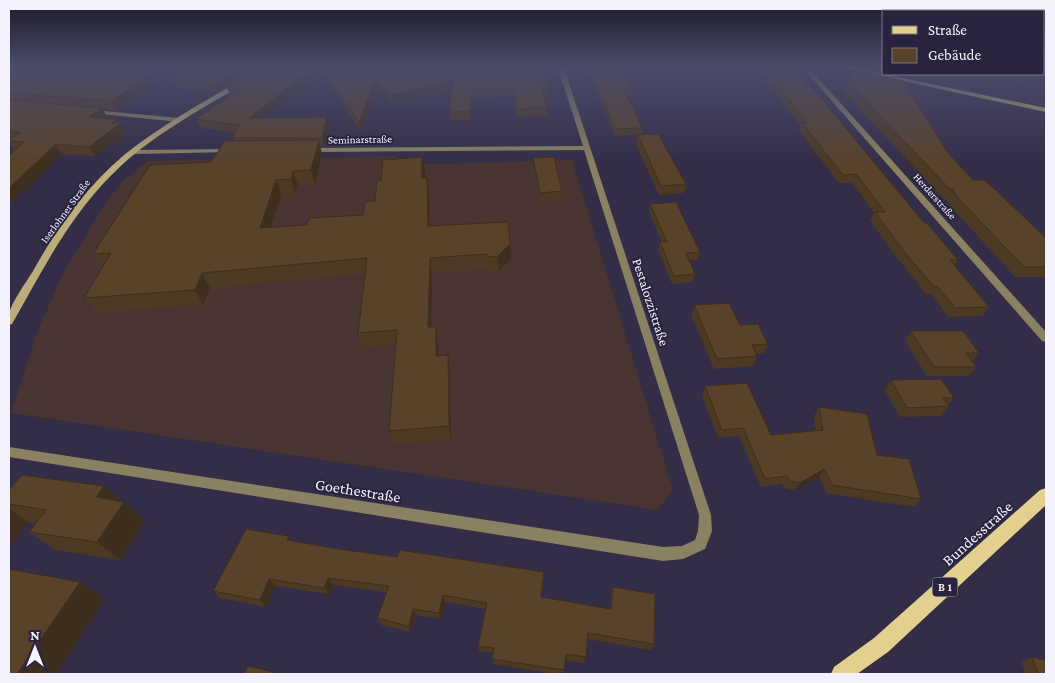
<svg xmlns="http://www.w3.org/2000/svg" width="1055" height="683" font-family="'Crimson Pro',serif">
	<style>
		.education { fill: #483430 }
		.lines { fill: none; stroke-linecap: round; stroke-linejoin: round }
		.minor { fill: #8a8162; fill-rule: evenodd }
		.secondary { fill: #bcad7b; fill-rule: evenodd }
		.primary { fill: #e3cf8e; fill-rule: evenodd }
		.wall { fill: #4c3924 }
		.shaded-wall { fill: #3e2e1d }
		.building { fill: #58422a; stroke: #3e2e1d }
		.labels { text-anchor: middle; stroke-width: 4; stroke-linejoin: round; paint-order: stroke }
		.far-street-label { font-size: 11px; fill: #f3f2fc; stroke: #29233d }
		.shield { fill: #29233d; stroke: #b6b4c3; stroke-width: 1 }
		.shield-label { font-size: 12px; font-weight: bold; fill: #f3f2fc }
		.street-label { font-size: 14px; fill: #f3f2fc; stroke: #29233d }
		.near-street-label { font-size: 16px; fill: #f3f2fc; stroke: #29233d }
	</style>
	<rect width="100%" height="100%" fill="#332d48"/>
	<!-- education -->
	<path class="education" d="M398 156 397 165 572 160 673 490 658 510 11 413 38 330 64 271 109 198 124 180 147 161Z"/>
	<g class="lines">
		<!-- minor -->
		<g class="minor">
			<path d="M558 68H564L711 515 712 531 705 549 683 559 663 561 9 457V447L663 547 682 546 695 540 698 531 699 515 584 150 308 152 305 150 308 148 583 146Z"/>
			<path d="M803 68H809L1046 332V342L1042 341Z"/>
			<path d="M93 110 179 118 182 120 179 122 91 113 90 112Z"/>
			<path d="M231 149 234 151 233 152 134 154 131 152 134 150Z"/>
		</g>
		<!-- secondary -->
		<g class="secondary">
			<path d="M843 68H855L1046 108V112Z"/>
			<path d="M236 83 241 84C232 92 219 98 209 104 186 118 163 132 142 148 79 197 50 257 12 324L9 325C9 322 8 317 9 314 11 303 27 281 33 271 57 228 86 187 124 155 159 127 198 105 236 83Z"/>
		</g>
		<!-- primary -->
		<path class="primary" d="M1046 488V505L888 652 857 674H831L834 667 874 638 1040 490Z"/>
	</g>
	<!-- wall -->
	<g class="wall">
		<path d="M9 68 154 83 117 111 103 109 107 118H106L117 119 126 133 95 156 62 154 13 201H10L9 203V155L14 150 9 143Z"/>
		<path d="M254 68H547L546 72 549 87V95L544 96 547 107V116L517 117 514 96 473 97 471 120H450L449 112 452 89 393 103 378 87 361 132 321 72 263 117 329 126 324 146H320L322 154 315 184 298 185 295 194 281 195 271 227 307 225 363 215 375 201 381 180 425 172 424 178H427L429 192 430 226 510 244 511 259 499 271 492 272 486 269 432 272 431 327 438 342V356L448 355 450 370 451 440 394 445 389 431 396 345 363 348 358 333 366 274 210 288 203 305 95 313 84 298 102 267 93 254 211 162 233 141 232 138 235 133 200 127 196 119 231 95 230 94 226 86Z"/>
		<path d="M254 68 216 92 176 87 173 79Z"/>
		<path d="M587 68H621L632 89 631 95 627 96 642 128 641 134 615 136Z"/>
		<path d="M757 68H792L797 78 958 260 954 265 989 307 982 316 948 317 931 294 927 295 897 258 870 221 874 213 852 183H839L799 131 801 127Z"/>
		<path d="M847 82 948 153 973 180 1046 238V277H1015L952 208 946 199H944L843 91Z"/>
		<path d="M638 135 686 184 684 193 659 195 636 144Z"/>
		<path d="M533 158 562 191V200L540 202 533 167Z"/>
		<path d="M650 204 700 252 698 260H689L695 274 693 282 672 284 658 250 660 242H662L649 212Z"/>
		<path d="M694 305 768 344 764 353 756 354 757 356 753 366 714 369 691 315Z"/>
		<path d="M911 331 979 353 972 362 976 367 968 376H927L905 341Z"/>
		<path d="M891 380 954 398 948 405 949 406 941 416 900 417 884 389Z"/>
		<path d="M705 386 771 435 816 431 814 416 819 407 877 455 921 499 914 507 826 493 819 477 794 490 784 488 782 484 761 487 739 436 718 438 702 395Z"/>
		<path d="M104 486 121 501 124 502 145 521 120 560 56 550 29 532 35 524 28 522 11 544 9 543V490Z"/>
		<path d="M293 541 339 549 397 557 544 572 541 597 610 609 611 594 613 587 654 644 651 650 587 639 586 657 584 663 565 660 563 674H555L493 664 492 659 493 653 479 651 478 646 486 609 445 602 441 619 415 615 411 632 381 625 377 618 387 592 333 585 329 594 275 586 266 607 220 598 213 591Z"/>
		<path d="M1032 657 1046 674H1026L1021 662Z"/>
	</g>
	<!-- shaded-wall -->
	<g class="shaded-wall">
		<path d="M239 68H254L216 92 213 84Z"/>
		<path d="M313 68H320L321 72 252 126 249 118Z"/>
		<path d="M150 74 154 83 117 111 112 101Z"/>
		<path d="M376 79 378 87 361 132 359 123Z"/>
		<path d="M454 80V88L393 103 392 95Z"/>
		<path d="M473 89V97L471 120 470 111Z"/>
		<path d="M102 108 107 118 95 126 89 117Z"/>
		<path d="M327 117 329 126 324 146 322 138Z"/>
		<path d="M117 119 120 124 121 123 126 133 95 156 89 147 112 123Z"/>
		<path d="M319 140 322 154 315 184 311 170Z"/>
		<path d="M56 144 62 154 13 201 9 196V188Z"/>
		<path d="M422 157 425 172 424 192 422 178Z"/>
		<path d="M293 171 298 185 295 194 291 179Z"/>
		<path d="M427 178 429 192 430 241 428 226Z"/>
		<path d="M276 180 281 195 266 242 260 228Z"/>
		<path d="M510 244 511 259 499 271 498 256Z"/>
		<path d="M430 258 432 272 431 342 428 327Z"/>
		<path d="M202 273 210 288 203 305 195 290Z"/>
		<path d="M436 327 438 342V371L436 356Z"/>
		<path d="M448 355 450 370 451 440 449 426Z"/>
		<path d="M824 469 819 477 794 490 800 483Z"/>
		<path d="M104 486 123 503 124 502 145 521 120 560 97 542 96 497Z"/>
		<path d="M9 509 28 522 11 544 9 542Z"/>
		<path d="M289 536 294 544 287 540Z"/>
		<path d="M328 578 333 585 329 594 324 588Z"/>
		<path d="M269 579 275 586 266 607 260 600Z"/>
		<path d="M80 582 105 598 57 674H17Z"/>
		<path d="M443 595 445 602 441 619 439 613Z"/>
		<path d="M413 609 415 615 411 632 409 626Z"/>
	</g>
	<!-- building -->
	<g class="building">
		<path d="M9 68H60L150 74 112 101 9 93Z"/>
		<path d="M189 68H239L213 84 173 79Z"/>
		<path d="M254 68H313L249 118 327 117 322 138H232L241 123 239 125 196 119 241 88 226 86Z"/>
		<path d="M322 68H545L549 87H541L547 107 517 109 514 88 473 89 470 111 449 112 454 80 392 95 376 79 359 123Z"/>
		<path d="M590 68H621L632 89H624L642 128 615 129Z"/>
		<path d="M765 68H792L797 78H801L808 86H811L924 223H927L958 260H950L989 307 955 308 937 286H933L902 249 875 212H885L856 174 843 175 802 123H807Z"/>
		<path d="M856 70 903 81 948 153 973 180H985L1046 238V267H1024L958 198 953 189H950L847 82Z"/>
		<path d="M9 100 102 108 89 117 117 119 112 123H121L89 147 56 144 9 188V155L24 142 9 141V139L21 132 9 131Z"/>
		<path d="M658 134 686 184 661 186 638 135Z"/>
		<path d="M319 140 311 170 293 171 291 179 276 180 260 228 307 225 309 218 363 215 365 202 375 201 377 181 381 180 383 160 422 157V178H427L428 226 508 222 510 244 498 256 491 257 485 254 430 258 428 327H436V356L448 355 449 426 389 431 397 330 358 333 367 258 202 273 195 290 84 298 111 253 93 254 150 165 211 162 225 141Z"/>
		<path d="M554 157 562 191 540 193 533 158Z"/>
		<path d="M676 202 700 252 686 253 695 274 674 276 660 242H667L650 204Z"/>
		<path d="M729 303 740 325 758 324 768 344 752 345 757 356 717 359 694 305Z"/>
		<path d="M911 331H963L979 353H966L976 367H934Z"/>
		<path d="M941 379 954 398H943L949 406 907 408 891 380Z"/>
		<path d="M747 383 771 435 823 430 819 407 867 414 877 455 909 459 921 499 832 485 824 469 800 483 789 481 787 476 765 479 743 428 722 430 705 386Z"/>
		<path d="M22 475 104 486 96 497 124 502 97 542 29 532 46 510 9 504V490Z"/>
		<path d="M246 529 289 536 287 540 339 549 397 557 400 550 544 572 541 597 611 609 613 587 655 594 654 644 588 633 586 657 566 654 564 670 492 659 494 648 478 646 487 603 443 595 439 613 413 609 409 626 377 618 389 586 328 578 324 588 269 579 260 600 213 591Z"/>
		<path d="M9 569 80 582 17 674H9Z"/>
		<path d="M1032 657 1046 660V674H1038Z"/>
		<path d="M248 666 273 672 272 674H244Z"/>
	</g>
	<!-- sky -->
	<linearGradient id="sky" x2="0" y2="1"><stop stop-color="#1c1928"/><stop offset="0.41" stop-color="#4a4c6a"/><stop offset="1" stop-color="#4a4c6a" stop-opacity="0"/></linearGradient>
	<rect width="1055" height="164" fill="url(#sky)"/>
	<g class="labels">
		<!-- far-street labels -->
		<g class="far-street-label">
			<text transform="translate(360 139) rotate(-1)" y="4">Seminarstraße</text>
			<text transform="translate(935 196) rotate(48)" y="4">Herderstraße</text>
			<text transform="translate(65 211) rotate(-54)" y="4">Iserlohner Straße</text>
		</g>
		<!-- shield labels -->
		<rect class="shield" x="932.5" y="577.5" width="25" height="19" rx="4"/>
		<g class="shield-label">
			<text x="945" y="591">B 1</text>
		</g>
		<!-- street labels -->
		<g class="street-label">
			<text transform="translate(651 302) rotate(72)" y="5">Pestalozzistraße</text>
		</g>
		<!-- near-street labels -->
		<g class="near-street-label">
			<text transform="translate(358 490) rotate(9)" y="6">Goethestraße</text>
			<text transform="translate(977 533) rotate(-42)" y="6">Bundesstraße</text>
		</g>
	</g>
	<!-- border -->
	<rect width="1055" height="683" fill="none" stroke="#f3f2fc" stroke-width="20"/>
	<!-- legend -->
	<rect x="882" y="10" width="162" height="65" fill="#29233d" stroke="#7a7689"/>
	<rect x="892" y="26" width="25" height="8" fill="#e3cf8e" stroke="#7a7689"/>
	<text x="928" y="35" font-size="15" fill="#f3f2fc">Straße</text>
	<rect x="892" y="48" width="25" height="15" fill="#58422a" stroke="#7a7689"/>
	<text x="928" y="60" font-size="15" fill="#f3f2fc">Gebäude</text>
	<!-- north arrow -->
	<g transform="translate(35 648)" stroke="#29233d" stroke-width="4" paint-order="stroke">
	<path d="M0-4L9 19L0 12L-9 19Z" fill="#f3f2fc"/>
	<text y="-8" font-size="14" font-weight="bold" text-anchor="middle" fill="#f3f2fc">N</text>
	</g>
</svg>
